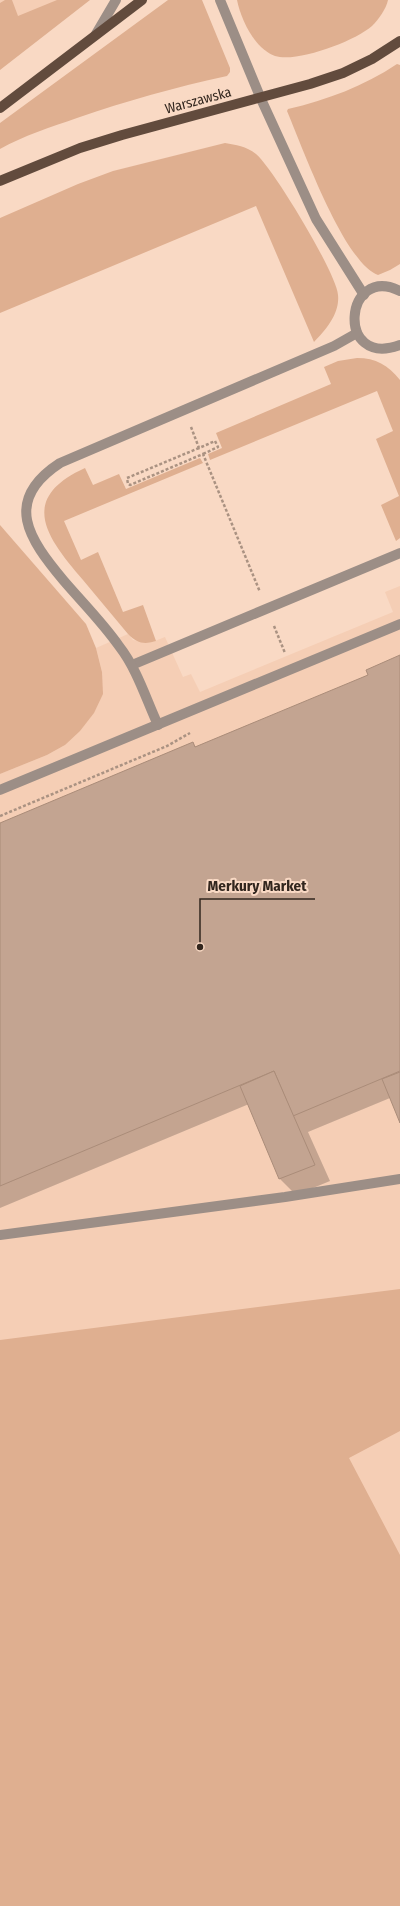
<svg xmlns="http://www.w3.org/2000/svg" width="400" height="1906" font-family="'Fira Sans Condensed',sans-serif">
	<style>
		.built { fill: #f5ceb5 }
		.green { fill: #dfaf90 }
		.shadow { fill: #0003 }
		.building { fill: #c3a491; stroke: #aa8c79 }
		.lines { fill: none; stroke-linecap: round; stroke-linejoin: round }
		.path { stroke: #aa9282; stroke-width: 2.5; stroke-dasharray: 3 2; stroke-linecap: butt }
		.minor { stroke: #9c8e86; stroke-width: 10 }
		.major { stroke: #624b3d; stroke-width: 10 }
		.labels { text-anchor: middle; stroke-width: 4; stroke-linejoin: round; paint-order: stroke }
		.street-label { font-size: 14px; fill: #32261e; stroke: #f9d9c4 }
		.leader { fill: none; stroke: #32261e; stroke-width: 1.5 }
		.callout-dot { fill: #32261e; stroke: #f9d9c4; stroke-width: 1.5 }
		.callout-label { font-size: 15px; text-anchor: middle; font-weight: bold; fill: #32261e; stroke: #f9d9c4; stroke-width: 4; stroke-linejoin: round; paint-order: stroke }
	</style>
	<rect width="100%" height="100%" fill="#f9d9c4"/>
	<!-- built -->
	<g class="built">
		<path d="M0 0H67L0 49Z"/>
		<path d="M400 586V1330L0 1379V774L47 755 65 745 102 672 96 648 128 634 133 640 150 643 165 637 183 677 191 674 200 692 393 612 385 592Z"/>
		<path d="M400 1405V1598L319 1449Z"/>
	</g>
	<!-- green -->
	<g class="green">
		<path d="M5 0H12L18 16 57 0H90L0 70V3Z"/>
		<path d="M168 0H202L230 68V72L227 76C176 87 126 101 77 118 51 127 23 136 0 149V123Z"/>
		<path d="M237 0H388C386 9 379 19 372 26 355 41 297 63 275 56 255 49 241 20 237 0Z"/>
		<path d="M397 64 400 65V264L390 270 378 275C344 263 302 146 287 111L288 109C327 100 364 86 397 64Z"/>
		<path d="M225 143C236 145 246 146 256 154 273 168 337 274 338 295 340 313 326 330 314 342L256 206 0 313V218L78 184 113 171Z"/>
		<path d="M357 358C376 358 388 365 400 380V538L396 541 381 505 399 496 376 439 393 431 377 391 210 460 208 454 222 448 216 433 331 384 324 367 338 361Z"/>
		<path d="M200 458 203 463 64 521 81 560 98 552 123 612 143 605 156 641C144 645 137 643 128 634 113 616 98 598 83 580 47 538 17 499 85 468L93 485 119 474 126 489Z"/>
		<path d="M0 525 86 624 96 648 102 672 103 694 94 713 80 731 65 745 47 755 0 774Z"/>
		<path d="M400 1289V1431L349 1458 400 1555V1906H0V1340Z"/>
	</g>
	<!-- shadow -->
	<path class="shadow" d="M400 656V1120L390 1098 308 1132 330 1181 296 1195 280 1179 249 1104 0 1208V824L192 743 197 748 370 676Z"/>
	<!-- building -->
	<g class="building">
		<path d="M400 655V1071L293 1116 274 1071 0 1186V823L193 742 195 747 368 675 366 670Z"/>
		<path d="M274 1071 315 1165 279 1179 240 1086Z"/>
		<path d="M400 1072V1123L382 1079Z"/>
	</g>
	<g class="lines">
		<!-- path -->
		<g class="path">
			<path d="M191 427 199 448 215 441 218 447 203 454"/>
			<path d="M199 448 127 478 128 484 130 485 203 454 260 592"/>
			<path d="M274 626 285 653"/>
			<path d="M0 816 167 746 190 733"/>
		</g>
		<!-- minor -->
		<g class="minor">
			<path d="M220 0 261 99 316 219 364 295"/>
			<path d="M96 34 116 0"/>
			<path d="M400 291C344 263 335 369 400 345"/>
			<path d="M132 665 400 553"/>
			<path d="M158 725C146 699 137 669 119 646 103 623 82 602 64 581 29 539 2 501 60 463L334 346 357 333"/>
			<path d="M0 790 400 624"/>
			<path d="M0 1235 285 1197 400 1179"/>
		</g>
		<!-- major -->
		<g class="major">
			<path d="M0 108 142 0"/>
			<path d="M0 181 80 148 122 135 310 84 343 73 372 59 400 41"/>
		</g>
	</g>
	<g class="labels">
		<!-- street labels -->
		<g class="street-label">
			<text transform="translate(198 100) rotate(-15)" y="5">Warszawska</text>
		</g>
	</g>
	<!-- callouts -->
	<path class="leader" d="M200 947L200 899H315"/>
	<circle class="callout-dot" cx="200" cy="947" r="4"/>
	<g class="callout-label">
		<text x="257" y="891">Merkury Market</text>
	</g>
</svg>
